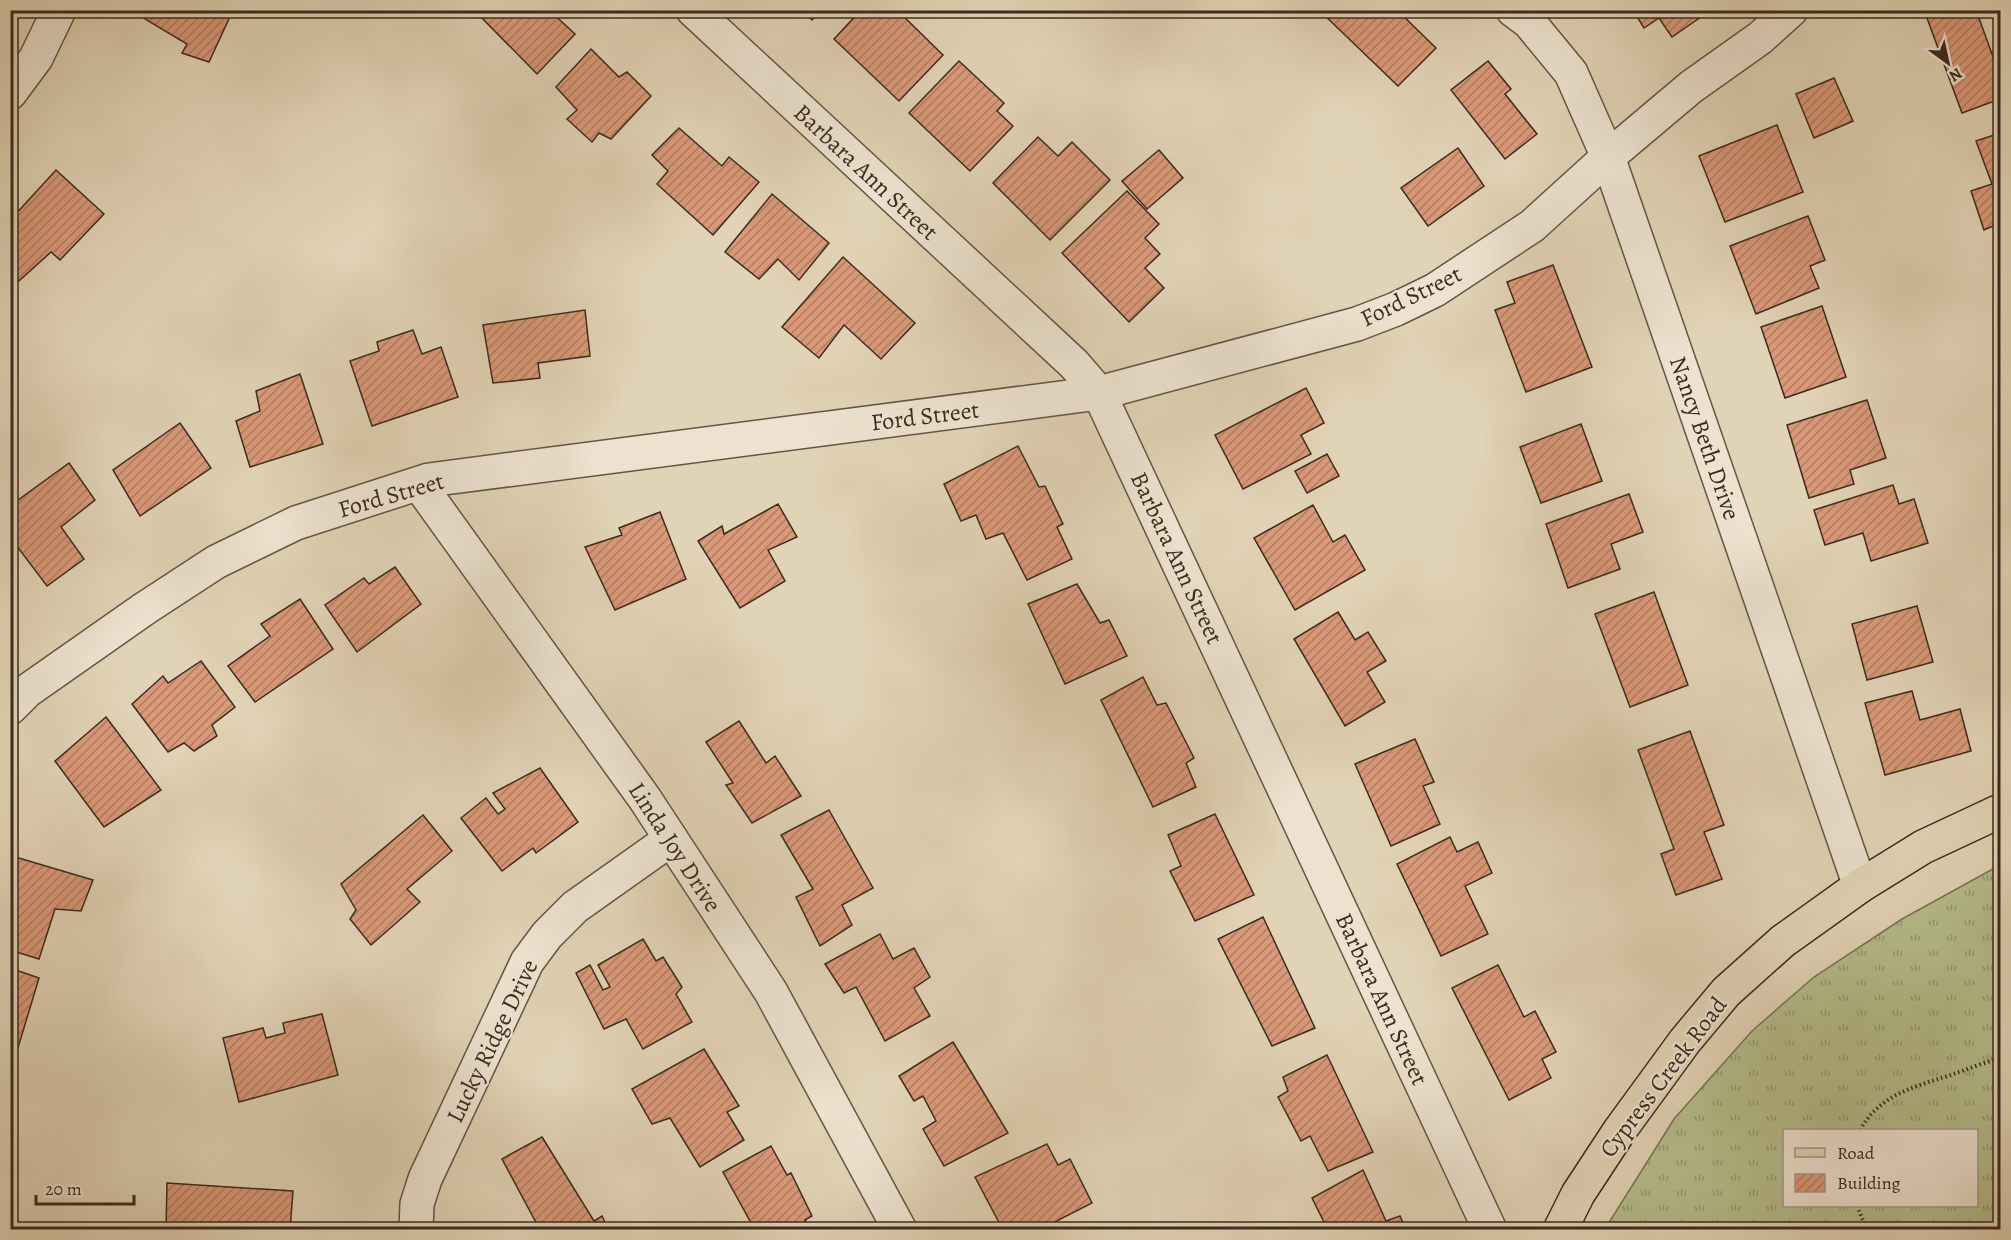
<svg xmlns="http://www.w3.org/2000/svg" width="2011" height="1240" font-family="Alegreya,serif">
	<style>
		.grass { fill: url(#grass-tufts); stroke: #787455; stroke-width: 1.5; fill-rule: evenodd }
		.building { fill: url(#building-hatch); stroke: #3b2b1e; stroke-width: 1.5 }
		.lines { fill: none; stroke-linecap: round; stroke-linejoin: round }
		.minor-casing { stroke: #645544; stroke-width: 36 }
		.major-casing { stroke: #3b2b1e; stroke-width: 36 }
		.path { stroke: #3b2b1e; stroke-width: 4; stroke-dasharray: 1.5 3; stroke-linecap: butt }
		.minor { stroke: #ece2cf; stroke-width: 33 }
		.major { stroke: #e1d3b5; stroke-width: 33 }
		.labels { text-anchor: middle; stroke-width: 4.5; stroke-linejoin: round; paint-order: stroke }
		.street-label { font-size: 24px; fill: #3b2b1e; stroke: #ece2cf }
	</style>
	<defs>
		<pattern id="grass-tufts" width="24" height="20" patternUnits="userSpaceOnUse" patternTransform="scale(1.5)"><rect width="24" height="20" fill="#b5bc8c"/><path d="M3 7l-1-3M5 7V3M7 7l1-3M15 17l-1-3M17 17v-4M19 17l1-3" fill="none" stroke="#949972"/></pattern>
		<pattern id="building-hatch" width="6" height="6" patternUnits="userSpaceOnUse" patternTransform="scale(1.5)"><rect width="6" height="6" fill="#da9978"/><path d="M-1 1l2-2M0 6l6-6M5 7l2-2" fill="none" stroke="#b27d62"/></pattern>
	</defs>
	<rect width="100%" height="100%" fill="#e1d3b5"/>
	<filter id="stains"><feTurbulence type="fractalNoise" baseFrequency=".00333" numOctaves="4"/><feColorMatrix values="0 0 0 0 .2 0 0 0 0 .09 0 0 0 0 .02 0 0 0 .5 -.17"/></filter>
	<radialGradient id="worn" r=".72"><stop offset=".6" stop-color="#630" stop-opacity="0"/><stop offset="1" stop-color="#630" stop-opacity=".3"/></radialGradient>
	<!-- grass -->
	<path class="grass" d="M2000 865V1229H1605L1674 1119 1752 1031 1814 977 1902 919ZM1784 1130H1976V1206H1784Z"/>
	<!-- building -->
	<g class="building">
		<path d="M136 10H233L209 62 182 53 187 44 135 13Z"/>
		<path d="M474 10H549L575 34 537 74Z"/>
		<path d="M802 10H822L812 20Z"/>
		<path d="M861 10H897L943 55 899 101 834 39Z"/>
		<path d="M1319 10H1397L1436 48 1398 86Z"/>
		<path d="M1633 10H1711L1672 37 1659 18 1644 28Z"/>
		<path d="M1924 10H1976L2000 76V99L1962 113Z"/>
		<path d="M591 49 619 77 627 72 651 96 611 139 599 133 592 142 567 119 577 110 556 87Z"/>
		<path d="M959 61 1004 103 997 111 1013 126 970 171 909 113Z"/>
		<path d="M1488 61 1511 89 1505 94 1537 134 1505 159 1451 90Z"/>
		<path d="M1834 78 1853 121 1814 138 1796 94Z"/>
		<path d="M1777 125 1803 192 1725 222 1699 156Z"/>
		<path d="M679 128 722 166 729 157 759 182 713 235 657 184 668 171 652 155Z"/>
		<path d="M2000 133V223L1984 230 1971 191 1992 184 1976 141Z"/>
		<path d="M1038 137 1058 156 1072 142 1110 180 1050 240 993 183Z"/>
		<path d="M1458 148 1484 186 1428 226 1401 188Z"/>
		<path d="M1159 150 1183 178 1147 209 1122 181Z"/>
		<path d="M56 170 104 214 60 260 51 252 11 288 10 213 13 217Z"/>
		<path d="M1127 191 1159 224 1145 238 1160 254 1145 268 1164 288 1129 322 1062 253Z"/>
		<path d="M772 194 829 243 799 280 778 259 759 279 725 252Z"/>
		<path d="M1808 216 1825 260 1810 266 1819 288 1756 314 1730 246Z"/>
		<path d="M843 257 915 323 881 359 844 325 819 358 782 327Z"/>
		<path d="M1553 265 1592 367 1526 392 1495 310 1515 303 1507 282Z"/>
		<path d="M1822 306 1846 377 1785 398 1761 327Z"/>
		<path d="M585 310 590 356 538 363 540 378 493 383 483 325Z"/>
		<path d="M413 330 422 354 441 347 458 397 372 426 350 361 379 351 377 342Z"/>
		<path d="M300 374 323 444 250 467 236 421 260 411 256 391Z"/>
		<path d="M1306 388 1324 423 1301 435 1311 454 1243 489 1215 435Z"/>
		<path d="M1867 400 1886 458 1850 470 1854 484 1809 498 1787 425Z"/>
		<path d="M180 423 211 468 140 516 113 470Z"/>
		<path d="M1581 424 1602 481 1541 503 1520 447Z"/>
		<path d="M1018 446 1039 487 1045 486 1063 524 1057 527 1072 559 1027 580 1003 533 986 539 976 515 961 521 944 484Z"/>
		<path d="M1327 454 1339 476 1307 493 1295 471Z"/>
		<path d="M69 463 95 500 61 527 84 559 47 586 10 537V506Z"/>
		<path d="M1893 485 1899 504 1914 499 1928 543 1871 561 1863 533 1825 545 1814 510Z"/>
		<path d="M1629 494 1643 532 1611 544 1620 569 1568 588 1546 524Z"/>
		<path d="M778 504 797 537 768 550 785 581 740 608 698 541 722 526 724 534Z"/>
		<path d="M1313 505 1333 542 1345 535 1365 570 1295 610 1254 538Z"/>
		<path d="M660 512 686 579 615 610 585 547 622 535 619 528Z"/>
		<path d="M395 567 421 604 357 652 325 605 364 578 369 584Z"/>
		<path d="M1077 584 1100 623 1109 620 1127 656 1065 684 1028 604Z"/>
		<path d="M1654 592 1688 685 1630 707 1595 614Z"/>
		<path d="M300 599 333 649 255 702 228 666 270 636 261 624Z"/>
		<path d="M1917 606 1933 662 1867 680 1852 624Z"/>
		<path d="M1338 612 1355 640 1368 632 1386 661 1367 672 1385 702 1345 726 1294 639Z"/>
		<path d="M201 661 235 707 212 725 217 736 194 751 184 743 168 752 132 704 163 676 168 683Z"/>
		<path d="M1143 677 1157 705 1166 703 1194 758 1186 763 1196 787 1153 807 1101 700Z"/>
		<path d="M1912 691 1920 720 1960 709 1971 751 1885 775 1865 703Z"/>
		<path d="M106 717 161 790 104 827 55 761Z"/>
		<path d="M739 721 766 763 775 756 801 796 752 823 726 785 733 783 706 742Z"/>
		<path d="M1690 731 1724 825 1704 832 1722 879 1676 895 1661 854 1674 849 1638 750Z"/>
		<path d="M1415 739 1434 782 1423 786 1440 824 1391 846 1355 764Z"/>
		<path d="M540 768 578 822 536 853 533 848 502 871 461 818 486 798 498 814 505 809 493 793Z"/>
		<path d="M829 810 873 888 842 905 852 925 820 946 796 897 813 889 781 835Z"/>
		<path d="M1215 814 1254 895 1195 921 1170 871 1181 866 1168 835Z"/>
		<path d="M423 815 452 851 407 889 420 902 371 945 350 919 356 910 341 884Z"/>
		<path d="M1450 837 1457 852 1478 842 1492 873 1465 886 1488 934 1441 956 1397 864Z"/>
		<path d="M12 856 93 880 81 911 55 909 39 959 10 950V900L12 894 10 893V866Z"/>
		<path d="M1263 917 1315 1028 1272 1046 1218 939Z"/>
		<path d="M880 934 893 959 914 948 930 977 914 988 930 1016 885 1041 856 987 844 993 825 964Z"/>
		<path d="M643 939 656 961 663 957 682 987 676 994 692 1022 643 1049 626 1019 604 1029 576 973 590 965 603 990 610 987 598 965Z"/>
		<path d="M1498 965 1524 1017 1535 1011 1556 1052 1542 1059 1551 1078 1509 1100 1452 988Z"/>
		<path d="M10 968 39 978 11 1071H10Z"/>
		<path d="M322 1014 338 1075 239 1102 223 1038 263 1028 266 1038 285 1033 283 1023Z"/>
		<path d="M953 1042 1008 1133 944 1166 923 1129 936 1121 923 1096 914 1101 899 1076Z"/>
		<path d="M704 1049 739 1106 727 1112 744 1140 700 1167 670 1118 652 1124 632 1089Z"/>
		<path d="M1327 1055 1373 1152 1328 1171 1310 1136 1301 1141 1278 1097 1288 1091 1283 1077Z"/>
		<path d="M542 1137 594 1221 602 1216 609 1230H540L502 1159Z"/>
		<path d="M1047 1144 1058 1165 1070 1159 1092 1203 1039 1230H1003L975 1177Z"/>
		<path d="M771 1146 787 1175 791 1173 812 1216 805 1220 810 1230H755L723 1172Z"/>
		<path d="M1363 1170 1386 1221 1400 1216 1406 1230H1328L1312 1198Z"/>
		<path d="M167 1183 293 1191 290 1230H166Z"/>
	</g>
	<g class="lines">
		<!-- minor casing -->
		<g class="minor-casing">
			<g id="minor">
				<path d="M693 10 1074 364 1099 393 1490 1230"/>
				<path d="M1513 10 1529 22 1571 73 1608 157 1860 886"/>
				<path d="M10 93 36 58 59 10"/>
				<path d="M419 484 645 799 771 992 900 1230"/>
				<path d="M10 708 27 691 144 609 216 562 296 523 429 480 1099 393 1357 324 1396 309 1435 290 1532 226 1608 157 1691 87 1760 38 1791 10"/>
				<path d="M416 1230 417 1204 425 1179 527 962 547 935 575 907 671 839"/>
			</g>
		</g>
		<!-- major casing -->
		<g class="major-casing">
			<path id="major" d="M1560 1230 1578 1194 1620 1130 1685 1041 1726 992 1783 941 1860 886 1923 847 2000 811"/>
		</g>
		<!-- path -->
		<g class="path">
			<path d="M1860 1130C1879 1096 1912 1087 1948 1076 1965 1070 1983 1063 2000 1058"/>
			<path d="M1857 1206 1867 1230"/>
		</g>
		<!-- minor -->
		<use href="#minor" class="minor"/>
		<!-- major -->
		<use href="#major" class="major"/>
	</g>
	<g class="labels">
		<!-- street labels -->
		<g class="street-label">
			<text transform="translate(866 172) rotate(43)" y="8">Barbara Ann Street</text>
			<text transform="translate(1411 296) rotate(-26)" y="8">Ford Street</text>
			<text transform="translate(925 416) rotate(-7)" y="8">Ford Street</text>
			<text transform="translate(1705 438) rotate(71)" y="8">Nancy Beth Drive</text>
			<text transform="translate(391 495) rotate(-16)" y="8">Ford Street</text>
			<text transform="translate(1177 558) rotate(65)" y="8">Barbara Ann Street</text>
			<text transform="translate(675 847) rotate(57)" y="8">Linda Joy Drive</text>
			<text transform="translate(1382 999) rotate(65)" y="8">Barbara Ann Street</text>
			<text transform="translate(492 1041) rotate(-64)" y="8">Lucky Ridge Drive</text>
			<text transform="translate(1663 1077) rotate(-53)" y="8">Cypress Creek Road</text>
		</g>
	</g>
	<!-- margin -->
	<rect width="2011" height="1240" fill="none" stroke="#e1d3b5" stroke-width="36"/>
	<rect x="12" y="12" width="1987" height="1216" fill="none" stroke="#3b2b1e" stroke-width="3"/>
	<rect x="18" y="18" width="1975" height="1204" fill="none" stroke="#3b2b1e" stroke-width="1.5"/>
	<!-- legend -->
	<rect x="1783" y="1129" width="195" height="78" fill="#ece2cf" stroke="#a59988" stroke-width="1.5"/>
	<rect x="1795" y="1148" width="30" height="9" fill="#e1d3b5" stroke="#a59988" stroke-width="1.5"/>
	<text x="1837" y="1159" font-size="18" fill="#3b2b1e">Road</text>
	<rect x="1795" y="1174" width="30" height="18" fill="url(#building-hatch)" stroke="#a59988" stroke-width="1.5"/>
	<text x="1837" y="1189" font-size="18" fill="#3b2b1e">Building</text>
	<!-- north arrow -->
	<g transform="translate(1948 63) rotate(147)" stroke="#ece2cf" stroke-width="4.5" paint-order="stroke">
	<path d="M0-4.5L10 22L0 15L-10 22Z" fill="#3b2b1e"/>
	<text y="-9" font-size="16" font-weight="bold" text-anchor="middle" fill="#3b2b1e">N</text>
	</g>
	<!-- scale -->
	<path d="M36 1195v9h98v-9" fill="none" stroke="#3b2b1e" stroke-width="3"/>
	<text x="45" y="1195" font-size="18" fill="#3b2b1e" stroke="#ece2cf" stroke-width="4.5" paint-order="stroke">20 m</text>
	<rect width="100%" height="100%" filter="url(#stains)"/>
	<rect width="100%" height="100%" fill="url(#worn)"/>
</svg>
